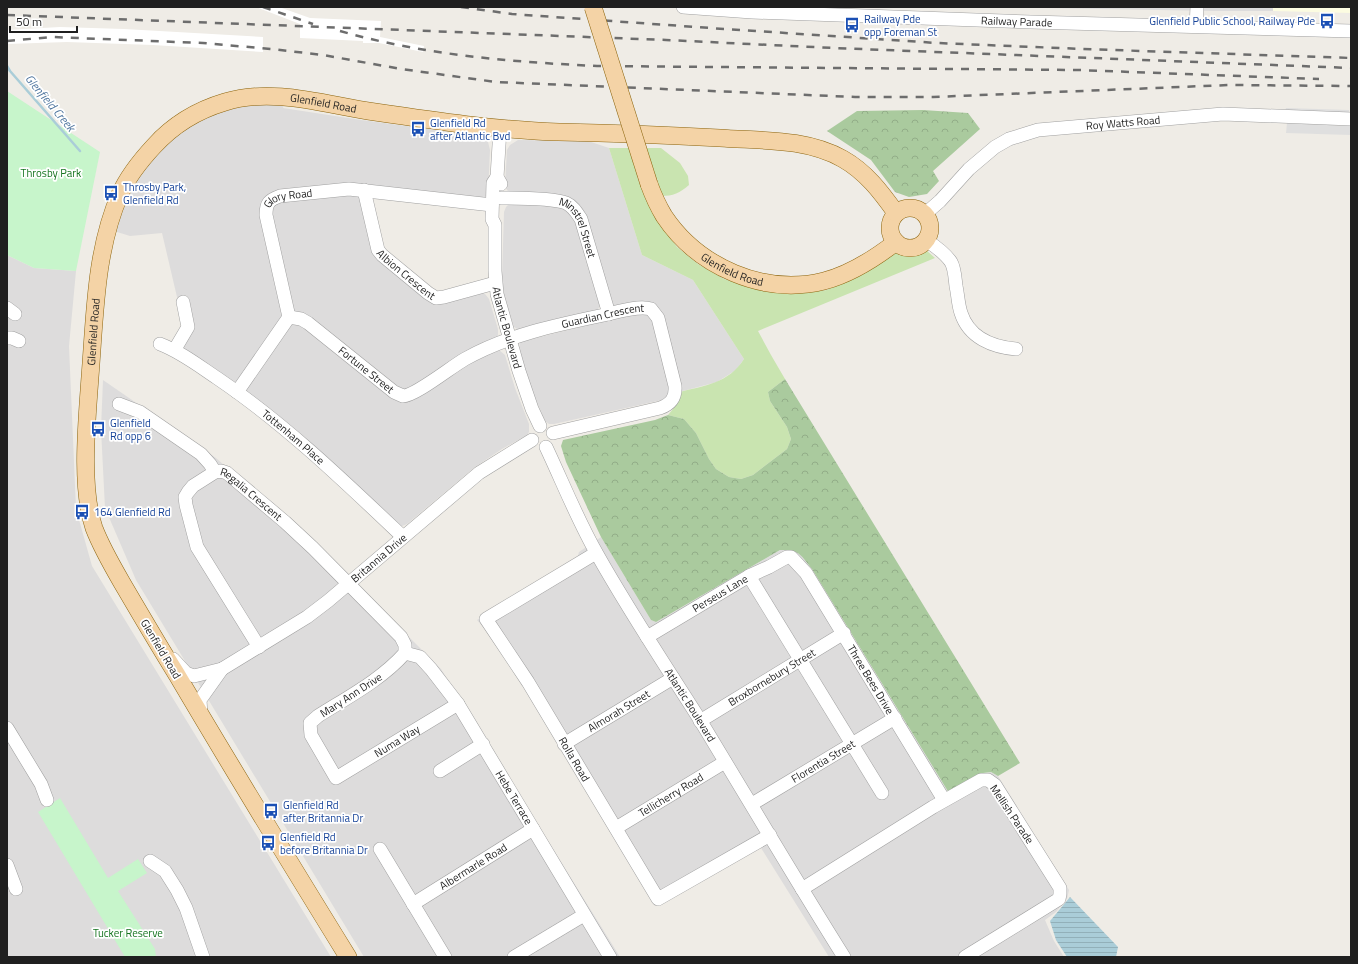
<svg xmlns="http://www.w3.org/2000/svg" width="1358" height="964" font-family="'Titillium Web',sans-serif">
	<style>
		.residential { fill: #dddcdc }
		.education { fill: #fcfce1 }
		.grass { fill: #c9e4b0 }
		.forest { fill: url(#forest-crowns) }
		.park { fill: #c7f5cb }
		.parking { fill: #dfdfdf }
		.water { fill: url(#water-rules) }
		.pier { fill: #fff }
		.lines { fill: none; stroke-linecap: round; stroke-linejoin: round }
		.stream { stroke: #aacdd8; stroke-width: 2.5 }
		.minor-casing { stroke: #a0a0a0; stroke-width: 14 }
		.major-casing { stroke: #8c640d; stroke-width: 18 }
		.minor { stroke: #fff; stroke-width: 13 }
		.major { stroke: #f4d3a6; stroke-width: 17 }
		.rail { stroke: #6d6d6d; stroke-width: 2.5; stroke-dasharray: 8 8; stroke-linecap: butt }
		.major-bridge-casing { stroke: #8c640d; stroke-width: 18; stroke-linecap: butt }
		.major-bridge { stroke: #f4d3a6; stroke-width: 17 }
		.labels { text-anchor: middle; stroke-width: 3.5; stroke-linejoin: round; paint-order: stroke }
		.transit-label { font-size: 11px; fill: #164399; stroke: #fff; text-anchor: start }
		.street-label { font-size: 11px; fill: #1f1f1f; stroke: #fff }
		.park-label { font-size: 11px; fill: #15741f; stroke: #fff }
		.water-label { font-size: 12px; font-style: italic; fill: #50769f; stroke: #fff }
	</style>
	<defs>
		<pattern id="forest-crowns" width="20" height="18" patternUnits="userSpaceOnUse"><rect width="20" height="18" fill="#aaca9e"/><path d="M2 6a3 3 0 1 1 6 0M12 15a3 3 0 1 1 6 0" fill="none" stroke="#92ad88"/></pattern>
		<pattern id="water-rules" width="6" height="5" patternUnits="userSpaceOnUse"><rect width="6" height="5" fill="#aacdd8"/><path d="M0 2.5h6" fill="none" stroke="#92b0b9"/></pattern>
	</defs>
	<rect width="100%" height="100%" fill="#efece6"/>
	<!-- residential -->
	<g class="residential">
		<path d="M986 7H1273V11H1214Z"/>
		<path d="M240 104 284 105 283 108 361 120 481 136 488 142 490 150 488 194 483 199 364 186 270 195 283 316 235 383 184 350 183 347 191 319 186 295 177 297 162 233 130 236 114 231 116 221 138 174 186 125Z"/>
		<path d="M518 140 588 141 609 148 642 255 693 280 744 359 736 370 717 382 679 392 658 313 613 307 581 214 510 193 507 190 505 184 507 150 510 145Z"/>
		<path d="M352 194 358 196 361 199 372 249 428 300 482 293 485 294 489 299 498 329V335L496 339 405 392 294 314 269 212 273 203Z"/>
		<path d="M516 203 563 207 574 217 600 305 597 312 519 330 514 327 504 298 502 276 504 212 506 207 509 204Z"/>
		<path d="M7 255 34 268 76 271 69 346 76 509 92 566 331 957H7Z"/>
		<path d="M646 312 652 318 670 389 668 397 662 400 554 424H549L545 421 529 384 519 348 520 342 624 316Z"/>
		<path d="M298 323 391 397 499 350 505 355 515 388 529 424V432L527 435 502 449 475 467 407 524 400 527 245 392 289 326 292 324Z"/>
		<path d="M103 380 216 458 341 569 441 669 620 957H364L136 580 105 508 101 429Z"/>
		<path d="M601 537 651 620 656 622 780 550 792 549 802 556 812 569 949 793 983 773 991 772 998 776 1069 890 1067 899 1056 912 1045 920 1054 941 1064 957H829L761 848 755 846 657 906 498 644 477 620 577 559 579 552Z"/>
	</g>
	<!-- education -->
	<path class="education" d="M1273 7H1351V13L1273 11Z"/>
	<!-- grass -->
	<path class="grass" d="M609 148H661L680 163 688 176 689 185C680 193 673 196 661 196L657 178 637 177 647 200 662 226 677 247 698 264 724 279 754 288 775 292 802 293 827 290 856 275 882 259 898 252H910L925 249 935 258 758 331 771 355 785 379 768 392 770 401 787 427 791 439 787 449 753 475 741 479 729 477 716 469 709 459 696 433 684 419 668 415 673 409 679 392C704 386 729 383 744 359L693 280 642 255Z"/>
	<!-- forest -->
	<g class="forest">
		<path d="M923 110 968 113 980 129 933 171 939 181 927 194 909 197 895 192 871 160 827 131 857 111Z"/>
		<path d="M785 379 1020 763 998 776 991 772 983 773 949 793 812 569C801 555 799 549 780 550L656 622 651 620 601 537 566 462 561 446 563 440 655 420 668 415 684 419 696 433 709 459 716 469 729 477 741 479 753 475 787 449 791 439 787 427 770 401 768 392Z"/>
	</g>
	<!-- park -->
	<g class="park">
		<path d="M7 91 100 152 76 271 34 268 7 255Z"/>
		<path d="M60 798 108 878 138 859 147 873 118 891 155 949 156 957H125L38 812Z"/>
	</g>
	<!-- parking -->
	<g class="parking">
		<path d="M1286 108 1349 110V113L1285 111Z"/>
		<path d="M1287 123 1351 126V135L1286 133Z"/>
	</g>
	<!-- water -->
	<path class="water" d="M1070 897 1118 947 1116 957H1067L1056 940 1050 921Z"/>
	<!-- pier -->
	<g class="pier">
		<path d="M256 7H279L310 18 381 21 380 37 424 46 423 52 379 43H363V41L300 38V24Z"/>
		<path d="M60 27 124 29 263 37V52L153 45 67 42 7 44V30Z"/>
	</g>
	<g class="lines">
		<!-- stream -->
		<path class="stream" d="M7 66 10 71 80 151"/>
		<!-- minor casing -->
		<g class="minor-casing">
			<g id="minor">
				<path id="s1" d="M683 7 752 12 1031 22 1351 31"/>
				<path d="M1196 26 1197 7"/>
				<path d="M500 129 497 177 501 184"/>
				<path id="s2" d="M497 177 493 183 492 219 495 225V271L497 294 519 371 532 409 540 426"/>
				<path id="s3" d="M364 190 378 250 382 255 428 293 436 298 444 297 495 283"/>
				<path id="s4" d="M501 198C516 198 553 198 566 203 573 206 577 213 581 219L609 314"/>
				<path id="s5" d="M925 214 940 201 969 169 995 147 1009 139 1038 130 1223 114 1351 119"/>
				<path d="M926 240C935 246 945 253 951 262 955 269 955 279 956 286 958 295 958 304 961 313 969 338 993 347 1016 349"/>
				<path d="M7 308 15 314"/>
				<path id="s6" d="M289 317 301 319 308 323 394 392 403 396C415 396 451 367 465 359 508 335 556 325 604 315 617 312 639 305 651 309L658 318 675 386C676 398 671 404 660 408L553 433"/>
				<path d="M7 338H12L19 341"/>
				<path id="s7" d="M160 344C181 352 199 366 217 378 285 424 344 481 403 537"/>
				<path d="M175 349 188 327 183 302"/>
				<path id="s8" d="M237 392 289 317 266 215C266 203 269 200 280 196L349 189 492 205"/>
				<path d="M119 404 140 412 201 454 210 464 215 472"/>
				<path id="s9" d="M546 447C563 483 577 519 597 554 629 611 665 665 700 720 748 799 795 879 844 957"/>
				<path id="s10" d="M596 553 486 619 528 682 658 899 770 835"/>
				<path d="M749 576 882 793"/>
				<path id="s11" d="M647 637 749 576 769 567 787 557H791L806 573 944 800"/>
				<path id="s12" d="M259 647 197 547 186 505 185 497 188 492 193 486 215 472 221 471 227 473 285 522 313 548 401 637 405 645V653C381 680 348 697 318 716L310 723 311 735 336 778 458 704"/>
				<path id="s13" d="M405 653 420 657 431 669 458 704 610 957"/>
				<path id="s14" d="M173 659 186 673 194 676 222 669 307 617 328 601 479 473 532 440"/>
				<path d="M201 715 200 700 222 669"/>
				<path id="s15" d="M700 721 844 633"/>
				<path d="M7 728 41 784 47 800"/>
				<path id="s16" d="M564 744 673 678"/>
				<path d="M440 771 483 744"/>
				<path id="s17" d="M752 804 895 718"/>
				<path id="s18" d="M616 828 725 762"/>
				<path d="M380 849 445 957"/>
				<path d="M150 861 165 871 177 890 186 908 203 957"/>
				<path d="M7 865 16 889"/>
				<path d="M802 889 933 807 981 780H988L995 785 1060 888V894L1059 899 965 957"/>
				<path id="s19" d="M413 904 533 829"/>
				<path d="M514 957 584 915"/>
			</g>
		</g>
		<!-- major casing -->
		<g class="major-casing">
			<g id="major">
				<path id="s20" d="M649 184C653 195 658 206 664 216 698 267 764 296 824 281 851 274 874 259 896 242"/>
				<circle cx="910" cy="228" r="20"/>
				<path id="s21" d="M348 957C290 863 233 770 177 675 159 646 142 617 125 588 114 569 102 549 94 528 80 487 87 420 90 377 95 316 95 251 120 194 128 176 141 160 154 146 173 125 198 110 225 102 273 87 326 105 375 112 436 121 498 130 559 132 613 133 666 135 720 138 761 141 806 138 843 159 866 172 881 192 896 213"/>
			</g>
		</g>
		<!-- minor -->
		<use href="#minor" class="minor"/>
		<!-- major -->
		<use href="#major" class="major"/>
		<!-- rail -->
		<g class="rail">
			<path d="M263 7 313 24"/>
			<path d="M461 7 512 14 710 28 937 43 1083 49 1351 58"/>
			<path d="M7 15 666 40 834 48 1351 68"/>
			<path d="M340 31C424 55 511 62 597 66L1078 70 1319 79"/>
			<path d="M7 41 52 37 203 43 271 49 323 55 401 69 496 82 855 97H933L1229 85 1351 86"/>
		</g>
		<!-- major-bridge casing -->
		<g class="major-bridge-casing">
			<path id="major-bridge" d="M593 7 649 184"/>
		</g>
		<!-- major-bridge -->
		<use href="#major-bridge" class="major-bridge"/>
	</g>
	<!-- icons -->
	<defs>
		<g id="bus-bare" transform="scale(1.2)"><path d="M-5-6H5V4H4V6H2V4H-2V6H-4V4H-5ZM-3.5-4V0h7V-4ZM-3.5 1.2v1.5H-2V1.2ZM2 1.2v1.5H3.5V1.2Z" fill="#1a4fb4" stroke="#fff" stroke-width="2.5" paint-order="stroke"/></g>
	</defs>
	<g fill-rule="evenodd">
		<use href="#bus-bare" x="1327" y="21"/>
		<use href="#bus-bare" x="852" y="25"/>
		<use href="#bus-bare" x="418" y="129"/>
		<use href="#bus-bare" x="111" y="193"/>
		<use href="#bus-bare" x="98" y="429"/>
		<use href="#bus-bare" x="82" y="512"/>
		<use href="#bus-bare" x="271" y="811"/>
		<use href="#bus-bare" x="268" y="843"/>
	</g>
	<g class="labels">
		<!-- transit labels -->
		<g class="transit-label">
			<text x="864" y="23">Railway Pde<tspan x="864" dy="13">opp Foreman St</tspan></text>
			<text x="1315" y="25" text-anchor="end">Glenfield Public School, Railway Pde</text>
			<text x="430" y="127">Glenfield Rd<tspan x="430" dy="13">after Atlantic Bvd</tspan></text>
			<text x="123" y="191">Throsby Park,<tspan x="123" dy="13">Glenfield Rd</tspan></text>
			<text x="110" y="427">Glenfield<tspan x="110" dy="13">Rd opp 6</tspan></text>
			<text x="94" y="516">164 Glenfield Rd</text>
			<text x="283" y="809">Glenfield Rd<tspan x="283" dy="13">after Britannia Dr</tspan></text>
			<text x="280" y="841">Glenfield Rd<tspan x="280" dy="13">before Britannia Dr</tspan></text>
		</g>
		<!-- street labels -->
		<g class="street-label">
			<text dy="4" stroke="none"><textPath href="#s1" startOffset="334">Railway Parade</textPath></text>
			<text dy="4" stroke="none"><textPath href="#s21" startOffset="1080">Glenfield Road</textPath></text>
			<text dy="4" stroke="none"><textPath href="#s5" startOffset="229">Roy Watts Road</textPath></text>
			<text dy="4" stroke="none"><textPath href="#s8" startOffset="229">Glory Road</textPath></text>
			<text dy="4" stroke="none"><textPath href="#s4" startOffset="93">Minstrel Street</textPath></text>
			<text dy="4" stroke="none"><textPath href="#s20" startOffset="124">Glenfield Road</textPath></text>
			<text dy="4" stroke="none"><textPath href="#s3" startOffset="99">Albion Crescent</textPath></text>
			<text dy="4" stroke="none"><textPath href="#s6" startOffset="358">Guardian Crescent</textPath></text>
			<text dy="4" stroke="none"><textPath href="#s2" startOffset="154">Atlantic Boulevard</textPath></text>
			<text dy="4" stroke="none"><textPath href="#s21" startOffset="696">Glenfield Road</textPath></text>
			<text dy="4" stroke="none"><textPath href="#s6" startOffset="95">Fortune Street</textPath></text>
			<text dy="4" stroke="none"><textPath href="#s7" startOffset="163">Tottenham Place</textPath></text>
			<text dy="4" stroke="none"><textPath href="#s12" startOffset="253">Regalia Crescent</textPath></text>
			<text dy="4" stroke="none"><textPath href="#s14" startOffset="249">Britannia Drive</textPath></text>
			<text dy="4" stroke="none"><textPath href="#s11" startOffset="85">Perseus Lane</textPath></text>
			<text transform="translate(161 649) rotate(59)" y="4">Glenfield Road</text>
			<text dy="4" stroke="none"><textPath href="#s15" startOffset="84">Broxbornebury Street</textPath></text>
			<text dy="4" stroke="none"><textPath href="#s11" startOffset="312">Three Bees Drive</textPath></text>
			<text transform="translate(351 695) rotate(-33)" y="4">Mary Ann Drive</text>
			<text dy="4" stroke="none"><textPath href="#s9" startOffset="296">Atlantic Boulevard</textPath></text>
			<text dy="4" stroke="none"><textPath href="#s16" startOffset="64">Almorah Street</textPath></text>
			<text dy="4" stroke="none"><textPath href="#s12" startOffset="729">Numa Way</textPath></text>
			<text dy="4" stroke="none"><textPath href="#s10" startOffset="294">Rolla Road</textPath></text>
			<text dy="4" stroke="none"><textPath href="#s17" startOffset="83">Florentia Street</textPath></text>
			<text dy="4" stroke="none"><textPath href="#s18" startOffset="64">Tellicherry Road</textPath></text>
			<text dy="4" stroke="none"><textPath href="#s13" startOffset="185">Hebe Terrace</textPath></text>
			<text transform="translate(1012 814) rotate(56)" y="4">Mellish Parade</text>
			<text dy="4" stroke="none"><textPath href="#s19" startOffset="71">Albermarle Road</textPath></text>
		</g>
		<!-- park labels -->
		<g class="park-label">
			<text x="51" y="177">Throsby Park</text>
			<text x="128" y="937">Tucker Reserve</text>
		</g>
		<!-- water labels -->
		<g class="water-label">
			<text transform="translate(50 103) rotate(50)" y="4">Glenfield Creek</text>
		</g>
	</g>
	<!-- border -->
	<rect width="1358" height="964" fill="none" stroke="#1f1f1f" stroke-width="16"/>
	<!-- scale -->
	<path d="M10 26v6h67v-6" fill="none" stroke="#1f1f1f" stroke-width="2"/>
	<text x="16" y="26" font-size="12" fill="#1f1f1f" stroke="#ffffff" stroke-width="3" paint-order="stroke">50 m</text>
</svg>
